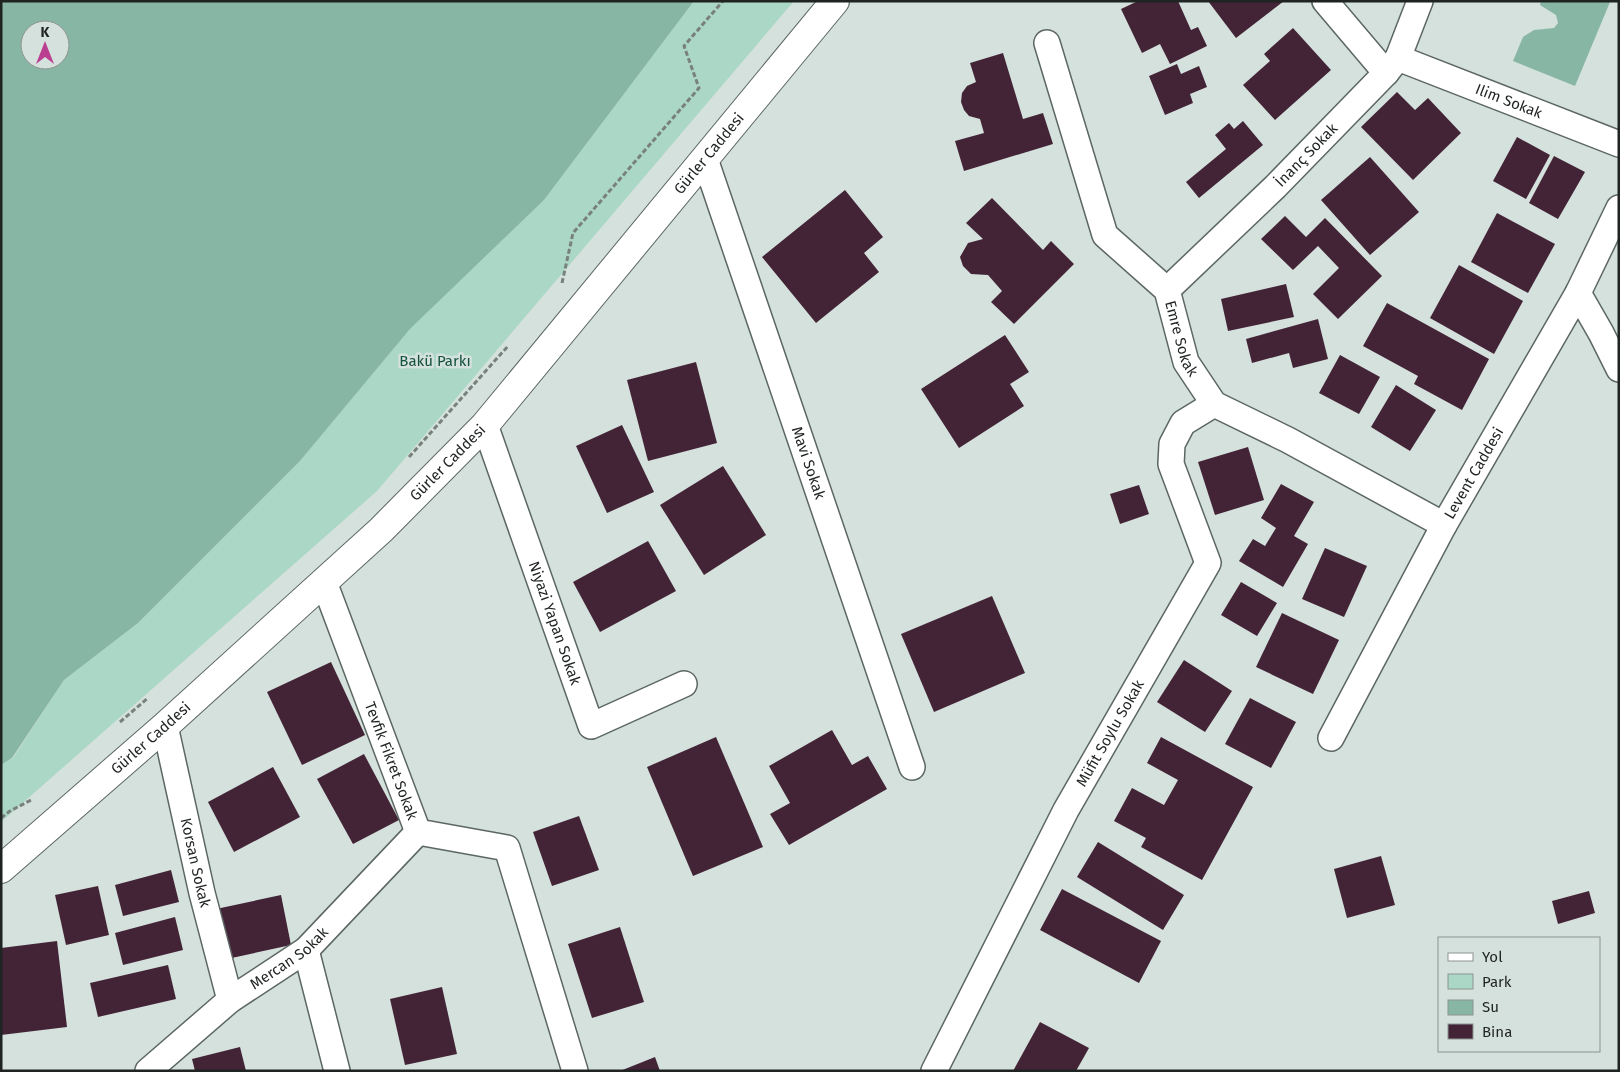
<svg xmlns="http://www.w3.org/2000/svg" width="1620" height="1072" font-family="'Fira Sans',sans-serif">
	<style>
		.green { fill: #abd7c6 }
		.water { fill: #88b6a5; fill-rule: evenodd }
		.building { fill: #432437 }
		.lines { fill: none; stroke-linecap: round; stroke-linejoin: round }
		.street-casing { stroke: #5c6762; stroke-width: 28 }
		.secondary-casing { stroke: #5c6762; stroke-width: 30 }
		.path { stroke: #79817d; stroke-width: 3; stroke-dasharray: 5 2.5; stroke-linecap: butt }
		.street { stroke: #fff; stroke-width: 25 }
		.secondary { stroke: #fff; stroke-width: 28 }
		.labels { text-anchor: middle; stroke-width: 5; stroke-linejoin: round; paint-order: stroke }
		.street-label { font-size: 15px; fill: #1f2321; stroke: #d5e1dc }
		.park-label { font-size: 15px; fill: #13513f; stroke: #d5e1dc }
	</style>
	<rect width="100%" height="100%" fill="#d5e1dc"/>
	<!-- green -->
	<path class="green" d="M694 1H794L377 491 1 822V765L13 758 64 680 138 623 300 461 410 329 544 200Z"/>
	<!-- water -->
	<g class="water">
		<path d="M1 1H694L544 200 410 329 300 461 138 623 64 680 12 758 1 765ZM30 30H60V60H30Z"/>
		<path d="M1541 1 1610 2 1575 86 1513 61 1523 37 1534 30 1554 28 1558 23 1556 15 1540 5Z"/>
	</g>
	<!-- building -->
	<g class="building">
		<path d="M1138 1H1178L1191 30 1198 27 1207 46 1170 64 1160 44 1142 53 1121 9Z"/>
		<path d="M1208 1H1284L1236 38Z"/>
		<path d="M1293 28 1331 70 1275 120 1243 85 1270 61 1264 54Z"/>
		<path d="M1003 53 1023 119 1043 113 1053 144 964 171 955 141 984 133 980 119 969 116 964 110 961 102 962 93 967 86 976 82 970 63Z"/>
		<path d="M1177 64 1181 74 1199 66 1207 87 1190 94 1193 103 1165 115 1149 76Z"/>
		<path d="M1397 92 1415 110 1428 98 1461 133 1413 180 1361 127Z"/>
		<path d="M1243 121 1263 145 1199 198 1186 182 1226 149 1215 135 1229 123 1234 129Z"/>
		<path d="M1517 137 1550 155 1526 199 1493 181Z"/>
		<path d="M1554 156 1585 172 1558 219 1529 203Z"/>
		<path d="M1370 157 1419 212 1370 255 1321 200Z"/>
		<path d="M845 190 883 237 864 253 879 272 816 323 762 257Z"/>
		<path d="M992 198 1043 250 1051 241 1074 264 1014 324 991 302 1002 291 988 275 971 274 963 266 960 257 968 243 983 239 966 223Z"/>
		<path d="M1497 213 1555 244 1528 293 1471 262Z"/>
		<path d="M1285 216 1306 237 1325 218 1382 276 1338 319 1313 294 1339 268 1318 246 1293 270 1261 239Z"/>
		<path d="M1459 265 1523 301 1494 354 1430 318Z"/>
		<path d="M1286 284 1294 317 1228 331 1221 299Z"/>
		<path d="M1387 303 1489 359 1462 410 1414 384 1418 376 1363 346Z"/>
		<path d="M1318 319 1328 359 1293 368 1289 353 1252 363 1246 339Z"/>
		<path d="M1005 335 1029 372 1010 384 1024 406 959 448 921 389Z"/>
		<path d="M1340 355 1380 377 1359 414 1319 393Z"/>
		<path d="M696 362 717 443 648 461 627 380Z"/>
		<path d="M1396 385 1436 410 1410 451 1371 427Z"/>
		<path d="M622 425 654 492 607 513 576 446Z"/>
		<path d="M1248 447 1264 500 1215 515 1198 462Z"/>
		<path d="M723 466 766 535 704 575 660 505Z"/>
		<path d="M1281 484 1314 502 1294 536 1308 544 1283 587 1239 561 1253 539 1265 546 1276 528 1261 518Z"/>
		<path d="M1139 485 1149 514 1120 524 1110 494Z"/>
		<path d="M648 541 676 591 600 632 573 582Z"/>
		<path d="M1325 548 1367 566 1344 617 1302 599Z"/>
		<path d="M1241 582 1277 603 1257 636 1221 615Z"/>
		<path d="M992 596 1025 673 934 712 901 634Z"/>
		<path d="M1282 613 1339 640 1313 694 1256 667Z"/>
		<path d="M1184 660 1232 691 1205 732 1157 702Z"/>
		<path d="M331 662 365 735 302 765 267 692Z"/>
		<path d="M1250 698 1296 722 1271 768 1225 744Z"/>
		<path d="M832 730 852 765 868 756 887 789 789 845 770 814 790 803 769 766Z"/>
		<path d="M716 737 763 847 693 876 647 767Z"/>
		<path d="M1161 737 1253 787 1202 880 1141 847 1146 838 1114 821 1132 788 1164 805 1178 780 1147 763Z"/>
		<path d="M364 754 399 820 353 844 317 779Z"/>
		<path d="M273 767 300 817 234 852 208 802Z"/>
		<path d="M579 816 599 870 552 886 533 832Z"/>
		<path d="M1098 842 1184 895 1163 930 1077 877Z"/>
		<path d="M1381 856 1395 905 1347 918 1334 869Z"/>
		<path d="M171 870 179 902 123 916 115 885Z"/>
		<path d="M98 886 109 935 66 945 55 895Z"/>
		<path d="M1062 889 1161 941 1139 983 1040 930Z"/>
		<path d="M1589 891 1595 913 1558 924 1552 901Z"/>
		<path d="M281 895 291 945 227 959 216 909Z"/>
		<path d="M175 917 183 950 123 965 115 933Z"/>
		<path d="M620 927 644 1002 592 1018 568 944Z"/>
		<path d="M57 941 67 1027 1 1035V948Z"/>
		<path d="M168 965 176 999 98 1017 90 983Z"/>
		<path d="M442 987 457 1054 405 1065 390 999Z"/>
		<path d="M1040 1022 1089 1048 1076 1071H1013Z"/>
		<path d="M240 1047 246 1071H195L192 1059Z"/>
		<path d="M655 1057 660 1071H620Z"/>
	</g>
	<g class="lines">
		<!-- street casing -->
		<g class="street-casing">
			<g id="street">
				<path d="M1325 1 1386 73"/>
				<path id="s1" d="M1047 43 1105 235 1167 290 1186 362 1214 404 1288 440 1444 525"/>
				<path id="s2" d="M1398 58 1619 144"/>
				<path id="s3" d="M705 159 912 767"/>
				<path id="s4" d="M1167 290 1275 187 1386 73 1398 58 1420 1"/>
				<path d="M1578 293 1601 333 1619 369"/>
				<path id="s5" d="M485 425 591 726 684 684"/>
				<path id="s6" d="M324 582 418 832 507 848 575 1071"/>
				<path id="s7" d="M165 726 202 893 230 1000"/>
				<path id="s8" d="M1331 738 1444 525 1578 293 1619 208"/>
				<path d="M306 950 337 1071"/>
				<path id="s9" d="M148 1071 230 1000 306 950 418 832"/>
				<path id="s10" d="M934 1071 1066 810 1208 563 1171 464 1172 444 1183 423 1214 404"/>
			</g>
		</g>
		<!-- secondary casing -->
		<g class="secondary-casing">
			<g id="secondary">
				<path id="s11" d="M1 869 165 726 381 530 485 425 835 1"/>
			</g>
		</g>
		<!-- path -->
		<g class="path">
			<path d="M562 283 573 233 699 88 684 46 723 1"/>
			<path d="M409 457 508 346"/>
			<path d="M120 722 148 698"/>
			<path d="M1 818 10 811 33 799"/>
		</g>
		<!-- street -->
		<use href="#street" class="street"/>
		<!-- secondary -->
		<use href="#secondary" class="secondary"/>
	</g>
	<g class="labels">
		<!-- street labels -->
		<g class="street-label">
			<text dy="5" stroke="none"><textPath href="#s2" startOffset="119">Ilim Sokak</textPath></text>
			<text dy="5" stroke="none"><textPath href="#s11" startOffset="1009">Gürler Caddesi</textPath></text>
			<text dy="5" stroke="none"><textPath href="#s4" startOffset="194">İnanç Sokak</textPath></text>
			<text dy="5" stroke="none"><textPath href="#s1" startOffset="334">Emre Sokak</textPath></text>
			<text dy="5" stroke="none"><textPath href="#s11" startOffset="604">Gürler Caddesi</textPath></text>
			<text dy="5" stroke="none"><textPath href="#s3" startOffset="321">Mavi Sokak</textPath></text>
			<text dy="5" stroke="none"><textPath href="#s8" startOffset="301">Levent Caddesi</textPath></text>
			<text dy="5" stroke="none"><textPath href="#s5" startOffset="210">Niyazi Yapan Sokak</textPath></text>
			<text dy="5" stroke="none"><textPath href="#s10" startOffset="381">Müfit Soylu Sokak</textPath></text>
			<text dy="5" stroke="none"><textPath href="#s11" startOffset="199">Gürler Caddesi</textPath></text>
			<text dy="5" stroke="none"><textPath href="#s6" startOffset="191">Tevfik Fikret Sokak</textPath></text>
			<text dy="5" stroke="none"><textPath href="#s7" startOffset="140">Korsan Sokak</textPath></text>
			<text dy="5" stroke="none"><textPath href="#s9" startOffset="181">Mercan Sokak</textPath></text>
		</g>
		<!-- park labels -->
		<g class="park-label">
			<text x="435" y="366">Bakü Parkı</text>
		</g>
	</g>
	<!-- border -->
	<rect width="1620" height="1072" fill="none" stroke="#1f2321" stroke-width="5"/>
	<!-- legend -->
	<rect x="1438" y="937" width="162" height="115" fill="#d5e1dc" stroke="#8c9591"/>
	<rect x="1448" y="953" width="25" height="8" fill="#ffffff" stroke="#8c9591"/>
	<text x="1482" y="962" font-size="15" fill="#1f2321">Yol</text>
	<rect x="1448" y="974" width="25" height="15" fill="#abd7c6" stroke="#8c9591"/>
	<text x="1482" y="987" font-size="15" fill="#1f2321">Park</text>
	<rect x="1448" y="1000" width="25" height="15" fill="#88b6a5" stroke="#8c9591"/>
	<text x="1482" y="1012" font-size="15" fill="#1f2321">Su</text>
	<rect x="1448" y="1024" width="25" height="15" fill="#432437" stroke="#8c9591"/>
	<text x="1482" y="1037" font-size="15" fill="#1f2321">Bina</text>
	<!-- north arrow -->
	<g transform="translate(45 45)"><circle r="24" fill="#d5e1dc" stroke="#8c9591"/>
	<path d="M0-4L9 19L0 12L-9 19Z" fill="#bb3f90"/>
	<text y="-8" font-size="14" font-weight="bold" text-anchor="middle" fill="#1f2321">K</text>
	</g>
</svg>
